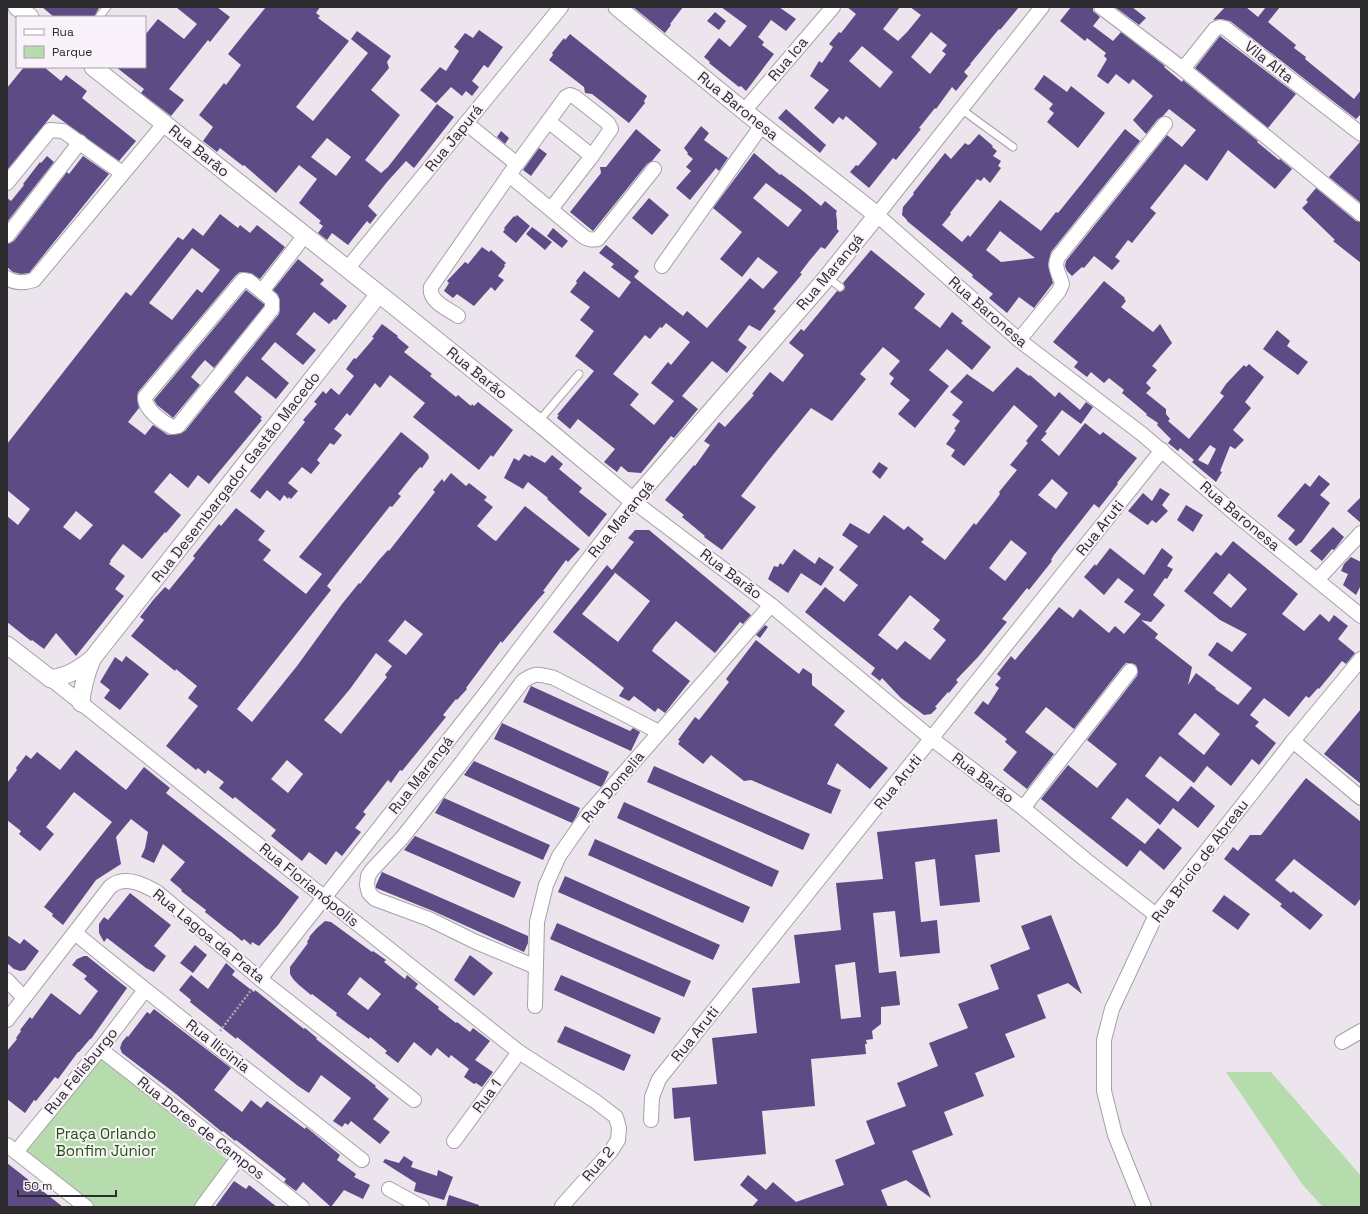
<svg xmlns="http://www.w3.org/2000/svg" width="1368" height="1214" font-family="'Space Grotesk',sans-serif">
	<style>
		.green { fill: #b6dbac }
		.building { fill: #5d4b85; fill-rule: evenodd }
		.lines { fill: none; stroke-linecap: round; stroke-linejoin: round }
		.service-casing { stroke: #a6a0a8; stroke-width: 9 }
		.minor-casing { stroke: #a6a0a8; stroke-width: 16 }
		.tertiary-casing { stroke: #a6a0a8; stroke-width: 19 }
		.path { stroke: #aca7ad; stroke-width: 2.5; stroke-dasharray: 2 2; stroke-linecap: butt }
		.service { stroke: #fff; stroke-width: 7 }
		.minor { stroke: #fff; stroke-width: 14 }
		.tertiary { stroke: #fff; stroke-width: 17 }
		.labels { text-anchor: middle; stroke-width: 4; stroke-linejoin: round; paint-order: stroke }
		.street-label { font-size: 15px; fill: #2d2b2e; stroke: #f9f2fb }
		.park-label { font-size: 15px; fill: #1c5602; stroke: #f9f2fb }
	</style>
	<rect width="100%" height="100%" fill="#ece5ed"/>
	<!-- green -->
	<g class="green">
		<path d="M96 1054 230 1162 197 1207H85L16 1152Z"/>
		<path d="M1226 1072H1271L1361 1176V1207H1323L1302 1184Z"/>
	</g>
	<!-- building -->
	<g class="building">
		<path d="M42 7H98L99 8 94 17H54Z"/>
		<path d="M176 7H217L230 17 210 42 208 40 169 89 184 100 171 116 141 93 144 89 116 67H145V35L158 19 184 39 197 24Z"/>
		<path d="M266 7H320L316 13 320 16 318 18 349 41 296 107 313 121 368 53 351 39 357 31 391 56 387 62 389 68 371 90 400 115 365 160 381 173 388 167 437 104 454 117 414 168 406 161 387 182 368 206 377 215 370 224 367 221 348 245 332 233 327 240 318 233 323 226 319 223 321 221 299 203 317 179 299 165 276 193 244 165 243 166 220 148 217 152 203 141 213 127 199 115 224 83 226 85 241 65 228 54ZM327 138 351 157 336 176 311 157Z"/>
		<path d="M633 7H683L670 24 671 25 665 33Z"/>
		<path d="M721 7H779L796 19 786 31 771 20 758 37 764 42 762 45 774 54 746 91 741 86 739 87 709 63 710 62 704 57 719 38 730 47 747 26Z"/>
		<path d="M847 7H900L883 29 898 41 908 31 921 15 910 7H1019L1000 30 999 29 970 64H971L964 72 968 76 956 91 952 87 936 109 935 108 919 128 921 129 896 160 893 158 869 188 850 172 856 165 858 166 877 144 876 142 846 116 843 120 839 117 833 124 814 108 829 90 810 76 819 61 822 63 833 47 829 44 839 32 841 33 856 14ZM931 32 947 45 942 51 946 54 930 74 911 57ZM862 46 893 72 880 88 849 61Z"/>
		<path d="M1071 7H1093V11L1100 17 1093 26 1113 41 1121 32 1165 66 1164 67 1182 82 1183 80 1258 141 1257 142 1279 160 1280 159 1292 169 1275 189 1228 150 1207 181 1185 164 1150 208 1156 213 1132 243 1128 240 1115 257 1120 261 1112 270 1094 256 1084 268 1082 267 1072 276 1067 271 1065 266 1066 261 1167 135 1182 147 1196 130 1169 109 1163 116 1158 119 1146 134 1133 120 1153 96 1133 79 1129 84 1116 74 1108 84 1097 76 1107 59 1104 56 1106 53 1087 38 1085 41 1060 21Z"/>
		<path d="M1115 7H1132L1146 18 1139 25Z"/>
		<path d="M1225 7H1246L1258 17 1266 7H1280L1268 22 1296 45 1294 48 1306 57 1305 59 1354 99 1361 90V114L1356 119 1230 21 1221 19 1213 20Z"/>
		<path d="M715 12 726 21 719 30 707 21Z"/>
		<path d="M479 30 503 47 488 68 484 65 472 81 479 87 472 96 466 91 462 96 451 87 436 103 420 90 440 67 446 71 459 51 454 47 465 33 473 38Z"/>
		<path d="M570 34 647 96 644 101 645 103 629 123 592 94 585 93 584 87 549 60 553 55 552 53 564 38 565 40Z"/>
		<path d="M1220 36 1296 94 1268 128 1195 68Z"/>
		<path d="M24 67H44L61 81 66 75 87 91 82 98 136 141 119 161 53 114 7 170V88Z"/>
		<path d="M1044 75 1067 92 1071 86 1105 113 1078 148 1047 122 1054 113 1049 109 1053 104 1034 89Z"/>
		<path d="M786 109 826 145 820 153 778 118Z"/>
		<path d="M701 126 709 133 704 140 728 158 719 171 716 168 690 200 676 188 691 171 686 167 693 159 687 154 688 153 684 148Z"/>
		<path d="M636 129 661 150 652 161 647 164 593 231 570 212 601 173 600 167H606Z"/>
		<path d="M1125 129 1140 141 1145 135 1051 252 1048 265 1053 283 1034 308 1019 297 1007 313 989 298 993 294 972 277 973 275 907 221V220L902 215 903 207 914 194 913 193 945 153 951 159 965 143 968 145 970 144 979 134 993 146 992 147 997 151 993 156 1001 161 998 166 1001 168 990 183 984 177 981 181 977 179 950 213 951 214 942 225 962 242 968 235 970 237 1000 200 1041 231 1056 212 1058 213 1083 182ZM1000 231 1035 258 1001 262 986 250Z"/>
		<path d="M501 131 509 138 505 144 497 137Z"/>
		<path d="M1360 142H1361V203L1329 177Z"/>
		<path d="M539 148 547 154 531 176 523 170Z"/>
		<path d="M754 153 780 175 781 174 803 191 821 206 825 201 837 211 836 213 837 221V229L839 231 825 249 821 247 810 260 800 273 802 274 773 309 776 311 760 331 749 325 738 340 747 347 727 373 712 361 682 396 698 409 674 438 671 436 641 473 628 472 621 466 617 472 604 462 615 449 578 419 570 429 557 418 559 415H557L594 371 575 356 594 331 580 320 590 307 570 292 577 283 576 281 584 271 619 298 631 282 611 267 614 264 599 253 606 245 639 271 634 277 683 316 687 311 707 328 750 278 763 289 778 272 758 257 742 277 720 259 742 232 713 208ZM766 183 802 210 788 227 753 198ZM666 323 690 342 671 365 668 362 651 383 674 401 654 425 630 405 639 394 613 374 645 335 650 339 660 327 662 328Z"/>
		<path d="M47 156 54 162 7 222V198L11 201 24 185 23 184 40 162 41 163Z"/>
		<path d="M83 156 109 174 29 273 21 274 13 272 7 267V244L14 241 67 172 69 174Z"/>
		<path d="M1316 188 1356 221 1361 222V263L1333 241 1335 240 1302 208 1308 202 1306 200Z"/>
		<path d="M649 198 669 215 652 235 632 218Z"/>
		<path d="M220 214 238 228 240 225 250 233 257 225 285 247 260 279 250 273 240 272 236 275 138 392 137 398 139 408 128 422 145 435 153 425 168 435 179 434 185 431 279 314 280 309V301L278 295 273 290 298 259 324 280 320 284 347 306 336 320 334 319 329 324 314 312 296 334 316 350 303 365 275 342 261 359 289 383 276 399 247 376 234 392 262 417 260 419 262 420 209 484 198 475 188 488 170 473 154 492 181 515 166 533 165 532 142 559 123 544 110 561H111L109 564 125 576 115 589 124 596 76 656 56 633 44 649 32 640 31 641 7 622V516L18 525 30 509 7 490V444L126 292 131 296 178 237 183 240 193 228 203 236ZM192 248 220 270 202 293 197 289 172 320 149 303ZM76 511 93 525 80 540 63 527Z"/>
		<path d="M517 215 530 226 516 243 503 232 505 229 504 228 514 216 515 217Z"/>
		<path d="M532 227 552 242 545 250 526 234Z"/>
		<path d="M553 228 568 241 562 248 547 236Z"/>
		<path d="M482 247 489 252 491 250 506 263 504 265 505 266 498 276 504 280 495 291 491 287 474 306 457 294 453 298 444 291 449 283 447 281 465 262 468 264Z"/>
		<path d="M871 250 925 294 914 308 940 328 952 312 963 321 961 323 991 347 972 370 947 349 929 370 949 386 915 428 898 414 910 400 890 384 894 378 889 374 900 361 883 347 860 374 866 379 832 421 811 408 768 461 741 496 756 507 722 550 704 537 705 536 682 517 684 515 665 500 694 465 695 466 710 445 704 441 719 422 725 427 754 395 752 394 770 372 783 382 804 355 789 343 801 329 804 331 837 291 840 292 844 290 845 287 843 283Z"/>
		<path d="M1104 281 1125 298 1124 299 1126 301 1121 307 1153 332 1160 324 1172 343 1152 366 1157 370 1146 383 1151 388 1146 393 1166 409V414L1170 419 1168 421 1189 439 1224 396 1220 393 1226 384 1244 365 1246 367 1249 364 1264 377 1245 402 1251 408 1233 430 1244 440 1235 449 1230 446 1220 471 1222 472 1216 482 1192 462 1194 460 1180 448 1178 451 1168 443 1171 439 1157 425 1158 423 1146 415 1147 414 1122 393 1124 390 1109 378 1104 383 1091 372 1087 377 1074 367 1078 362 1053 342ZM1210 445 1216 449 1208 465 1198 460Z"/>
		<path d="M246 290 264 304V306L214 368 205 360 198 368 191 377 200 385 173 418 172 417 157 405 154 400Z"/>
		<path d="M382 324 398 336 397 337 409 347 404 352 432 374 430 376 456 397 458 395 471 406 472 404 474 406 478 402 513 430 493 457 491 455 479 470 413 417 425 403 390 375 380 388 375 383 350 416 347 413 334 429 342 435 334 445 330 443 317 460 320 463 311 474 302 467 288 483 298 491 291 499 289 497 288 499 284 495 280 501 267 490 260 499 250 491 305 422 303 420 317 404 314 402 323 391 326 394 331 388 339 395 354 376 346 369 354 358 356 359 374 338 372 337Z"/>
		<path d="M1277 330 1290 341 1287 346 1308 362 1298 375 1263 349Z"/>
		<path d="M1017 367 1029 376 1030 375 1055 397 1059 392 1080 410 1086 402 1093 407 1081 424 1062 410 1045 432 1047 433 1041 440 1059 456 1085 423 1100 435 1103 432 1137 458 1117 483 1118 484 1099 508 1094 504 1054 555 1051 560 1052 561 1029 590 1027 588 1002 619 1007 622 978 657 956 680 958 682 949 693 948 692 935 707 937 708 931 714 924 715 901 698 882 678 880 681 871 674 875 668 805 612 825 587 844 602 858 585 839 570 858 546 842 535 850 523 869 534 884 515 904 530 908 526 924 539 921 542 945 560 974 523 976 525 995 501 1000 494 999 492 1017 470 1010 465 1028 443 1026 441 1038 426 1014 405 964 466 951 456 955 450 946 444 956 430 954 429 960 421 952 415 963 402 950 392 967 374 993 392ZM1052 479 1068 493 1056 509 1038 495ZM1011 540 1027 553 1005 581 989 568ZM910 595 940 620 933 629 946 640 930 660 905 641 897 650 878 635Z"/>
		<path d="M401 432 428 454 429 458 422 468 420 467 413 475 398 494 401 496 392 507 390 506 340 569 327 586 331 590 237 709 252 722 297 666 342 604 359 583 360 584 379 560 388 550 389 551 435 492 433 490 442 479 444 482 451 473 466 486 469 483 487 497 484 500 493 507 477 526 494 540 496 541 525 506 580 549 568 562 566 560 543 591 545 592 536 602 502 643 501 641 466 688 467 689 457 700 456 699 443 715 446 717 402 771 400 770 391 783 388 780 374 798 363 812 366 814 355 828 361 832 342 856 336 851 326 865 309 852 302 861 271 836 276 830 235 797 233 799 219 788 224 782 208 770 205 774 198 768 196 770 166 746 198 706 188 698 197 686 176 669 175 671 131 636 144 620 140 617 154 599 165 587 169 590 195 558 193 556 219 524 221 526 236 508 265 531 258 540 271 550 263 560 306 594 322 574 299 557ZM405 620 423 634 406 655 388 641ZM376 653 392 666 385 675 387 677 341 734 324 720 350 689ZM287 760 303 774 288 793 271 779Z"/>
		<path d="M524 454 530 457 531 455 545 463 552 455 563 464 559 469 582 488 579 492 607 514 589 537 547 499 548 498 528 482 523 489 504 478 514 458 519 461Z"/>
		<path d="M879 462 888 468 880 479 872 472Z"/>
		<path d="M1319 475 1330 484 1320 495 1330 503 1301 543H1300L1296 546 1288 539 1295 530 1277 516 1305 483 1310 487Z"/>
		<path d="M1160 488 1170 494 1162 505 1168 511 1156 523 1152 520 1148 525 1146 524 1128 511 1143 493 1152 501Z"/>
		<path d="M1361 497V523L1347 511Z"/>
		<path d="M1186 505 1203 515 1193 532 1177 520Z"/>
		<path d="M1333 527 1344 537 1334 550 1332 549 1322 561 1310 551Z"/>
		<path d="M635 530H649L751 615 743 624 740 622 715 653 676 621 654 647 652 651 690 681 665 713 658 708 655 712 634 696 629 701 619 696 624 688 553 632 607 565 612 570 634 542 628 538ZM613 571 650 601 618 642 582 614 615 573Z"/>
		<path d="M1233 541 1298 594 1282 614 1304 631 1320 614 1329 622 1334 615 1348 626 1338 639 1355 653 1346 664 1342 661 1319 689 1318 688 1309 698 1306 696 1289 717 1264 698 1250 715 1259 722 1255 726 1276 743 1259 765 1252 759 1231 786 1207 766 1194 783 1160 756 1145 776 1178 802 1191 786 1215 806 1198 828 1173 808 1160 825 1127 798 1111 818 1145 844 1158 828 1182 848 1164 870 1140 850 1127 867 1041 799 1068 765 1097 788 1117 764 1087 740 1137 676 1138 672 1136 665 1131 663H1126L1123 666 1074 729 1046 707 1025 732 1054 754 1027 789 1003 770 1017 752 1005 742 1007 739 974 713 983 701 988 705 999 688 995 685 1001 678 997 674 1011 656 1015 660 1059 607 1073 618 1080 609 1109 633 1115 626 1124 634 1141 614 1124 602 1134 590 1118 578 1104 595 1084 577 1095 564 1096 566 1110 548 1144 575 1162 548 1173 557 1167 566 1173 569 1167 579 1165 578 1153 595 1165 605 1151 622 1141 620 1158 634 1155 638 1192 667 1188 685 1196 673 1216 688 1215 689 1238 705 1252 688 1208 655 1217 642 1232 652 1247 634 1220 620 1184 591 1216 552 1221 556ZM1229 573 1247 589 1231 608 1213 593ZM1195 713 1220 734 1204 755 1178 734Z"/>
		<path d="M794 549 815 564 819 557 834 567 821 586 801 573 788 593 768 579 774 566 778 567 780 563 783 565Z"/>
		<path d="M1351 557 1361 562V585L1356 595 1343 585 1348 574 1341 571 1344 564Z"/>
		<path d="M765 625 768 627 760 638 756 635Z"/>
		<path d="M756 640 799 674 803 668 812 674V685L845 711 834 725 888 768 870 789 837 763 827 784 841 790 831 814 751 780 744 781 711 755 703 764 678 744 680 741 678 740 695 717 699 720 729 682 726 679Z"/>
		<path d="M126 656 149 674 120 710 104 698 110 690 100 682 115 657 122 662Z"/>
		<path d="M531 686 630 731 633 728 640 732 631 751 523 702Z"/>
		<path d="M1361 709V784L1324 754Z"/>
		<path d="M502 723 609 772 604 783 601 787 494 739Z"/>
		<path d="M76 750 126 790 144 767 170 788 166 793 299 897 278 925 259 946 252 942 251 945 244 939 242 941 230 931H229L205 912 206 910 181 891 182 890 170 880 185 862 163 844 154 863 141 857 145 848 148 832 131 819 116 837 121 864 96 880 63 925 52 916 53 914 44 907 112 822 74 792 46 827 54 834 40 851 19 834 21 831 7 820V783L17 770 16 768 26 755 31 759 37 752 60 770Z"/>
		<path d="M474 761 580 808 576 817 572 823 464 775Z"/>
		<path d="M654 766 810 834 803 850 647 782Z"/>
		<path d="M1306 778 1361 822V898L1355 906 1294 859 1275 880 1291 893 1293 891 1323 915 1310 930 1280 906 1282 904 1224 859 1233 847 1238 851 1250 835H1261Z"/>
		<path d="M444 798 550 845 543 860 435 813Z"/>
		<path d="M624 802 779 871 772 887 617 818Z"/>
		<path d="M997 819 1000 852 975 855 980 902 940 906 935 859 915 862 921 922 937 920 940 953 900 957 895 911 873 913 879 973 896 971 900 1005 881 1007V1024L872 1031 873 1039 866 1040 867 1044H865L866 1054 811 1059 815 1106 762 1111 766 1154 694 1161 690 1117 674 1119 672 1088 717 1084 712 1038 757 1033 752 988 800 983 794 935 841 930 836 883 883 879 877 832ZM855 962 861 1017 841 1019 835 965Z"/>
		<path d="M415 836 521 882 514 898 404 850Z"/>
		<path d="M595 839 750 907 743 923 588 855Z"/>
		<path d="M382 872 528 936V943L524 952 433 911 376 888V885Z"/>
		<path d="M565 876 720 945 713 960 558 892Z"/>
		<path d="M130 893 171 925 154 946 166 956 154 972 146 968 107 938 104 942 99 933V924L104 917 108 920Z"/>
		<path d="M1224 895 1250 914 1238 930 1212 911Z"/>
		<path d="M1051 915 1082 994 1068 983 1037 995 1046 1018 1005 1034 1015 1057 975 1073 984 1096 944 1112 953 1135 912 1151 931 1198 906 1180 881 1190 888 1207H752L758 1200 740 1185 748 1175 766 1190 773 1182 796 1202 844 1185 835 1160 875 1144 866 1121 906 1106 897 1083 938 1066 929 1043 968 1028 958 1004 999 989 990 965 1030 949 1021 926Z"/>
		<path d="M325 921 331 922 372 952 373 951 386 960 384 962 405 979 407 975 418 984 415 988 439 1007 438 1009 456 1023 457 1022 470 1032 473 1028 490 1041 475 1060 493 1072 482 1087 476 1083 474 1084 464 1077 469 1069 451 1055 449 1058 437 1048 431 1056 414 1042 398 1063 385 1053 387 1051 370 1037 369 1039 348 1024 336 1015 337 1013 312 994 311 995 299 985 293 979 290 974V967L308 943 307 942 310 937H309L317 928ZM360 977 381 994 368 1010 347 994Z"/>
		<path d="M557 923 691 981 684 997 550 939Z"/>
		<path d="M7 935 20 944 24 939 39 951 25 970 20 971 14 969 7 963Z"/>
		<path d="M195 945 207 955 193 973 180 963Z"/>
		<path d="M470 955 493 973 474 996 454 980Z"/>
		<path d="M84 956H87L127 988 91 1039H90L79 1052H78L58 1079 55 1077 36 1101 34 1100 25 1113 7 1099V1051L17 1039 16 1038 21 1031 20 1030 30 1017 32 1019 51 993 80 1015 98 991 84 979 87 976 72 965 77 959Z"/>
		<path d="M226 963 235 971 232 975 254 992 255 990 304 1029 305 1028 317 1038 316 1039 376 1086 375 1087 389 1099 373 1119 390 1132 380 1144 351 1121 348 1125 345 1123 342 1127 333 1121 351 1098 321 1075 309 1093 298 1086 237 1037 236 1039 190 1002 191 1000 179 990 191 975 208 989Z"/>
		<path d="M561 975 661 1018 654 1034 554 990Z"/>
		<path d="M154 1009 231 1068 214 1090 242 1112 251 1100 261 1108 267 1101 305 1129 306 1127 340 1155 337 1160 356 1174 354 1177 370 1185 363 1199 344 1190 331 1207 303 1182 296 1191 284 1182 286 1179 236 1140 235 1141 223 1131 222 1132 176 1094 122 1053 120 1048 122 1042 127 1036 128 1037 147 1012 150 1014Z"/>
		<path d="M565 1026 631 1055 624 1071 557 1042Z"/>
		<path d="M404 1156 413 1162 411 1167 437 1176 438 1170 453 1177 444 1200 414 1191 416 1183 383 1162 385 1159 399 1163Z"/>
		<path d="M7 1163 63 1207H7Z"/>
		<path d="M234 1181 246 1189 249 1185 277 1207H215Z"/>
		<path d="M449 1195 479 1205V1207H446Z"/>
	</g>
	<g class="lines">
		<!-- service casing -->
		<g class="service-casing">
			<g id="service">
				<path d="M99 17 107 7"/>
				<path d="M961 109 1013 147"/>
				<path d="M827 277 840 287"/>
				<path d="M538 422 579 374"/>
			</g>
		</g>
		<!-- minor casing -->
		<g class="minor-casing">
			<g id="minor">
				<path d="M1042 7 877 215 1019 340 1142 434 1238 516 1361 616"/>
				<path d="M1101 7 1183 69 1361 214"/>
				<path d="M1183 69 1215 29 1220 27 1225 28 1361 134"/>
				<path d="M744 111 833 7"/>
				<path d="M466 123 517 164 566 97 570 95 575 97 608 123 611 129 592 156 548 121"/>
				<path d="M509 175 584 237C589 240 592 240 598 239L654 169"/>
				<path d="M7 183 50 130 63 131 122 173"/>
				<path d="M551 209 592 156"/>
				<path d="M7 236 80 142"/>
				<path d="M662 266 762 125"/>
				<path d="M347 269 561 7"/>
				<path d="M7 278C16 284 25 283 34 280L165 123"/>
				<path d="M243 280 249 281 271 299 272 301V309L178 426 172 427C162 422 144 409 145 397Z"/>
				<path d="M262 291 305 235"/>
				<path d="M458 316C448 309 428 301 431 287L514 168"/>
				<path d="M1019 340 1059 291 1062 284C1060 275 1053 267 1058 257L1165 124"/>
				<path d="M1317 580 1361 533"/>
				<path d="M51 679 325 898 519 1052 595 1101 616 1117 619 1128 618 1140 611 1151 562 1206"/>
				<path d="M1293 741 1361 798"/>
				<path d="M1023 808 1130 671"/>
				<path d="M75 933C169 1010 266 1084 362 1160"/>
				<path d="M536 967 476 942 429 919 375 899 369 893 367 885 368 876 372 870 402 838 462 762 523 681C536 672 539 674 554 678L659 732"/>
				<path d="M260 979 481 699 633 501 771 605 932 739 1023 808 1087 861 1156 915"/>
				<path d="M7 980 24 998"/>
				<path d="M535 1006 537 922 546 885 559 856 589 813 771 605"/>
				<path d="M7 1020 110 887C112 885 116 883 119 882 132 878 146 886 157 892L260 979 414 1100"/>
				<path d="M1342 1042 1361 1031"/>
				<path d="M100 1049 239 1157 302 1207"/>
				<path d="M651 1120 652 1097 659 1079 1162 450"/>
				<path d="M454 1141 519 1052"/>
				<path d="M7 1145 86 1207"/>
				<path d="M16 1152 100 1049 145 990"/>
				<path d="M389 1189 422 1207"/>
				<path d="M202 1207 239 1157"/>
				<path d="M1144 1207 1115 1135 1104 1091V1040L1112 1009 1156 915 1293 741 1361 659"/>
			</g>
		</g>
		<!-- tertiary casing -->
		<g class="tertiary-casing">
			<g id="tertiary">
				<path d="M17 7 30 17"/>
				<path d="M93 67 393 305 538 422 633 501 824 281 877 215 744 111 617 7"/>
				<path d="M7 645 51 679C70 675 78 670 92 659L379 294"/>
				<path d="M81 703C82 687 86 674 92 659"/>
			</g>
		</g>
		<!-- path -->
		<path class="path" d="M220 1031 252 989"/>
		<!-- service -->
		<use href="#service" class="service"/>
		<!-- minor -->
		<use href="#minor" class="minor"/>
		<!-- tertiary -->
		<use href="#tertiary" class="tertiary"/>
	</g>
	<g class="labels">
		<!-- street labels -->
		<g class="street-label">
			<text transform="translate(788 59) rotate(-50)" y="5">Rua Ica</text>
			<text transform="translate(1269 62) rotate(38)" y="5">Vila Alta</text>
			<text transform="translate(738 106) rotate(39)" y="5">Rua Baronesa</text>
			<text transform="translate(454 138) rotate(-51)" y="5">Rua Japurá</text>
			<text transform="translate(199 151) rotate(39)" y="5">Rua Barão</text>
			<text transform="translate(830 272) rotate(-50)" y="5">Rua Marangá</text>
			<text transform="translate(988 312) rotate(41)" y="5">Rua Baronesa</text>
			<text transform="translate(477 373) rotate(39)" y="5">Rua Barão</text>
			<text transform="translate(236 477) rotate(-52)" y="5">Rua Desembargador Gastão Macedo</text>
			<text transform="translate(1240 516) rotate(40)" y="5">Rua Baronesa</text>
			<text transform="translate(621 519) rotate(-51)" y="5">Rua Marangá</text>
			<text transform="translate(1100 528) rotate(-51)" y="5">Rua Aruti</text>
			<text transform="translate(731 574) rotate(37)" y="5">Rua Barão</text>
			<text transform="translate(421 775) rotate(-52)" y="5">Rua Marangá</text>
			<text transform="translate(983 778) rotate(37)" y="5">Rua Barão</text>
			<text transform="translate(898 782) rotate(-51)" y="5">Rua Aruti</text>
			<text transform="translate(613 787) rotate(-50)" y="5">Rua Domelia</text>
			<text transform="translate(1200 861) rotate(-53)" y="5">Rua Bricio de Abreau</text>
			<text transform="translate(309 885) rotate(39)" y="5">Rua Florianópolis</text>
			<text transform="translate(209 936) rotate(39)" y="5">Rua Lagoa da Prata</text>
			<text transform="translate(695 1034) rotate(-51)" y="5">Rua Aruti</text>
			<text transform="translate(218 1046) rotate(38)" y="5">Rua Ilicinia</text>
			<text transform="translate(81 1071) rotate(-51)" y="5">Rua Felisburgo</text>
			<text transform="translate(487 1096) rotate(-54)" y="5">Rua 1</text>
			<text transform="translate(201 1128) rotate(38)" y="5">Rua Dores de Campos</text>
			<text transform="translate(598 1164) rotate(-50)" y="5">Rua 2</text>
		</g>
		<!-- park labels -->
		<g class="park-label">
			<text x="106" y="1139">Praça Orlando<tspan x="106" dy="17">Bonfim Júnior</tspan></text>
		</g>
	</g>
	<!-- border -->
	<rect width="1368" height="1214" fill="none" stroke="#2d2b2e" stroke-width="16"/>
	<!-- legend -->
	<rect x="16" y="16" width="130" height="52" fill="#f9f2fb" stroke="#a7a2a9"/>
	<rect x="24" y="29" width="20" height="6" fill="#ffffff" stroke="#a7a2a9"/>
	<text x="52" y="36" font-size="12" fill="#2d2b2e">Rua</text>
	<rect x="24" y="46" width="20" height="12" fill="#b6dbac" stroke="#a7a2a9"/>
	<text x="52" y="56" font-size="12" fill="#2d2b2e">Parque</text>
	<!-- scale -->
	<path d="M18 1190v6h98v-6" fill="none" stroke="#2d2b2e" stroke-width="2"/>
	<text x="24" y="1190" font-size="12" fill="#2d2b2e" stroke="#f9f2fb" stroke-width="3" paint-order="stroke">50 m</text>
</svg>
